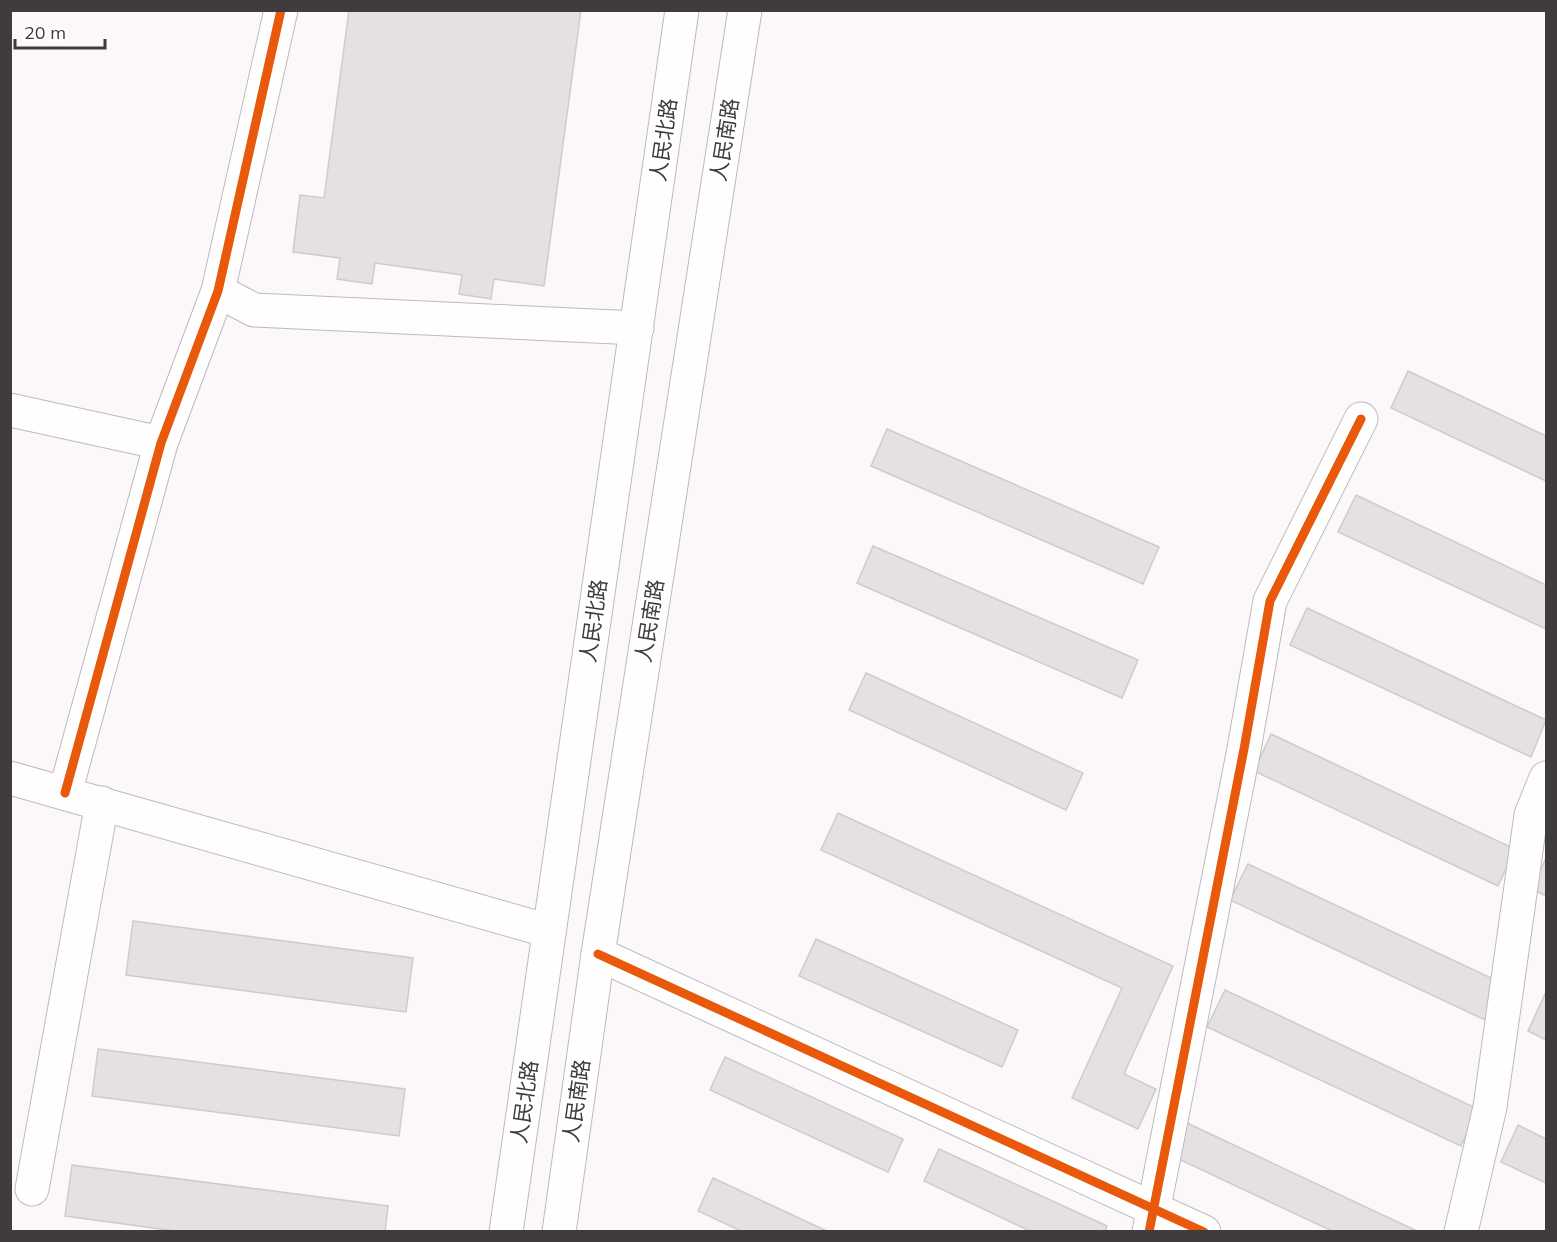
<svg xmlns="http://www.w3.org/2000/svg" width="1557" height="1242" font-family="Mulish,'Noto Sans SC',sans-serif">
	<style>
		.building { fill: #e5e0e3; stroke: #cfcacd; stroke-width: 1.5 }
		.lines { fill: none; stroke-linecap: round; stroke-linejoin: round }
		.minor-casing { stroke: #bebabc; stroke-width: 35 }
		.major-casing { stroke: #bebabc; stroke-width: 35 }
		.minor { stroke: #fffefe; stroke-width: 33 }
		.major { stroke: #fffefe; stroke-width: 33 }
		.cycleway-casing { stroke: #fff; stroke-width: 13 }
		.cycleway { stroke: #e8590c; stroke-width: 9 }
		.labels { text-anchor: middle; stroke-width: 4.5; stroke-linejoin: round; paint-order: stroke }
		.street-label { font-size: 21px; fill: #403b3e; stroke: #fff }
	</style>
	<rect width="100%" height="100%" fill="#fcf7fa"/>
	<!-- building -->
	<g class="building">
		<path d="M349 10H581L544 286 494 279 491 299 459 294 462 275 375 263 372 284 337 279 340 258 293 252 300 195 324 198Z"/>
		<path d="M1408 371 1546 436V481L1391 408Z"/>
		<path d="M887 429 1159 547 1143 584 871 466Z"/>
		<path d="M1356 495 1546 585V629L1338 532Z"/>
		<path d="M873 546 1138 660 1122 698 857 583Z"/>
		<path d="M1307 608 1546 720 1531 757 1290 645Z"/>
		<path d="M866 673 1083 773 1066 810 849 710Z"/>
		<path d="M1271 734 1515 849 1498 886 1254 771Z"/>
		<path d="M838 813 1173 966 1124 1074 1156 1089 1138 1129 1072 1098 1122 988 821 850Z"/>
		<path d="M1546 858V896L1532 889Z"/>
		<path d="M1248 864 1502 983 1485 1020 1230 900Z"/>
		<path d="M133 921 413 958 406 1012 126 975Z"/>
		<path d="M816 939 1018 1030 1002 1067 799 976Z"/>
		<path d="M1225 990 1478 1109 1461 1146 1207 1027Z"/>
		<path d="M1545 994 1546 995V1040L1528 1031Z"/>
		<path d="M98 1049 405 1089 399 1136 92 1096Z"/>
		<path d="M725 1057 903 1139 888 1172 710 1090Z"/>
		<path d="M1187 1123 1419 1232H1334L1172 1156Z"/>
		<path d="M1518 1125 1546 1139V1183L1501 1162Z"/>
		<path d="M939 1149 1107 1226 1105 1232H1032L924 1181Z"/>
		<path d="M72 1165 388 1206 385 1232H183L65 1216Z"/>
		<path d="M713 1178 829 1232H743L698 1211Z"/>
	</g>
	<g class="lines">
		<!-- minor casing -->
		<g class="minor-casing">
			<g id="minor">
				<path d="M218 291 254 310 637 328"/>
				<path d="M10 410 161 443"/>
				<path d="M10 778 549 931"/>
				<path d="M65 793 161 443 218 291 281 10"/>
				<path d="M598 954 1204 1232"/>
				<path d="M32 1189 102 803"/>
				<path d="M1149 1232 1244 749 1270 601 1361 419"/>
				<path d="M1461 1232 1490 1107 1531 815 1546 778"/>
			</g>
		</g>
		<!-- major casing -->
		<g class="major-casing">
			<g id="major">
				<path d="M506 1232 682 10"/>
				<path d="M559 1232 598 954 745 10"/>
			</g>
		</g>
		<!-- minor -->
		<use href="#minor" class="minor"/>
		<!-- major -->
		<use href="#major" class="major"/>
		<!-- cycleway casing -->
		<g class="cycleway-casing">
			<g id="cycleway">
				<path d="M65 793 161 443 218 291 281 10"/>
				<path d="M598 954 1204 1232"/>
				<path d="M1149 1232 1244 749 1270 601 1361 419"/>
			</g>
		</g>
		<!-- cycleway -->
		<use href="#cycleway" class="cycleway"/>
	</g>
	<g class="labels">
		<!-- street labels -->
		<g class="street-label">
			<text transform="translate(664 140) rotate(-82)" y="7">人民北路</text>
			<text transform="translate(725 140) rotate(-81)" y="7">人民南路</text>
			<text transform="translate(594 621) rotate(-82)" y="7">人民北路</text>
			<text transform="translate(650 621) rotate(-81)" y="7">人民南路</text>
			<text transform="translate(577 1101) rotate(-82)" y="7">人民南路</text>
			<text transform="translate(525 1102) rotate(-82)" y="7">人民北路</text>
		</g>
	</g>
	<!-- border -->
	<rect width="1557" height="1242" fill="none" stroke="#403b3e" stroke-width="24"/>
	<!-- scale -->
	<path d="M15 39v9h90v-9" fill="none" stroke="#403b3e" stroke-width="3"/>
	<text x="24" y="39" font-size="18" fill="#403b3e" stroke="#ffffff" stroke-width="4.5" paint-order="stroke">20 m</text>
</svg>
